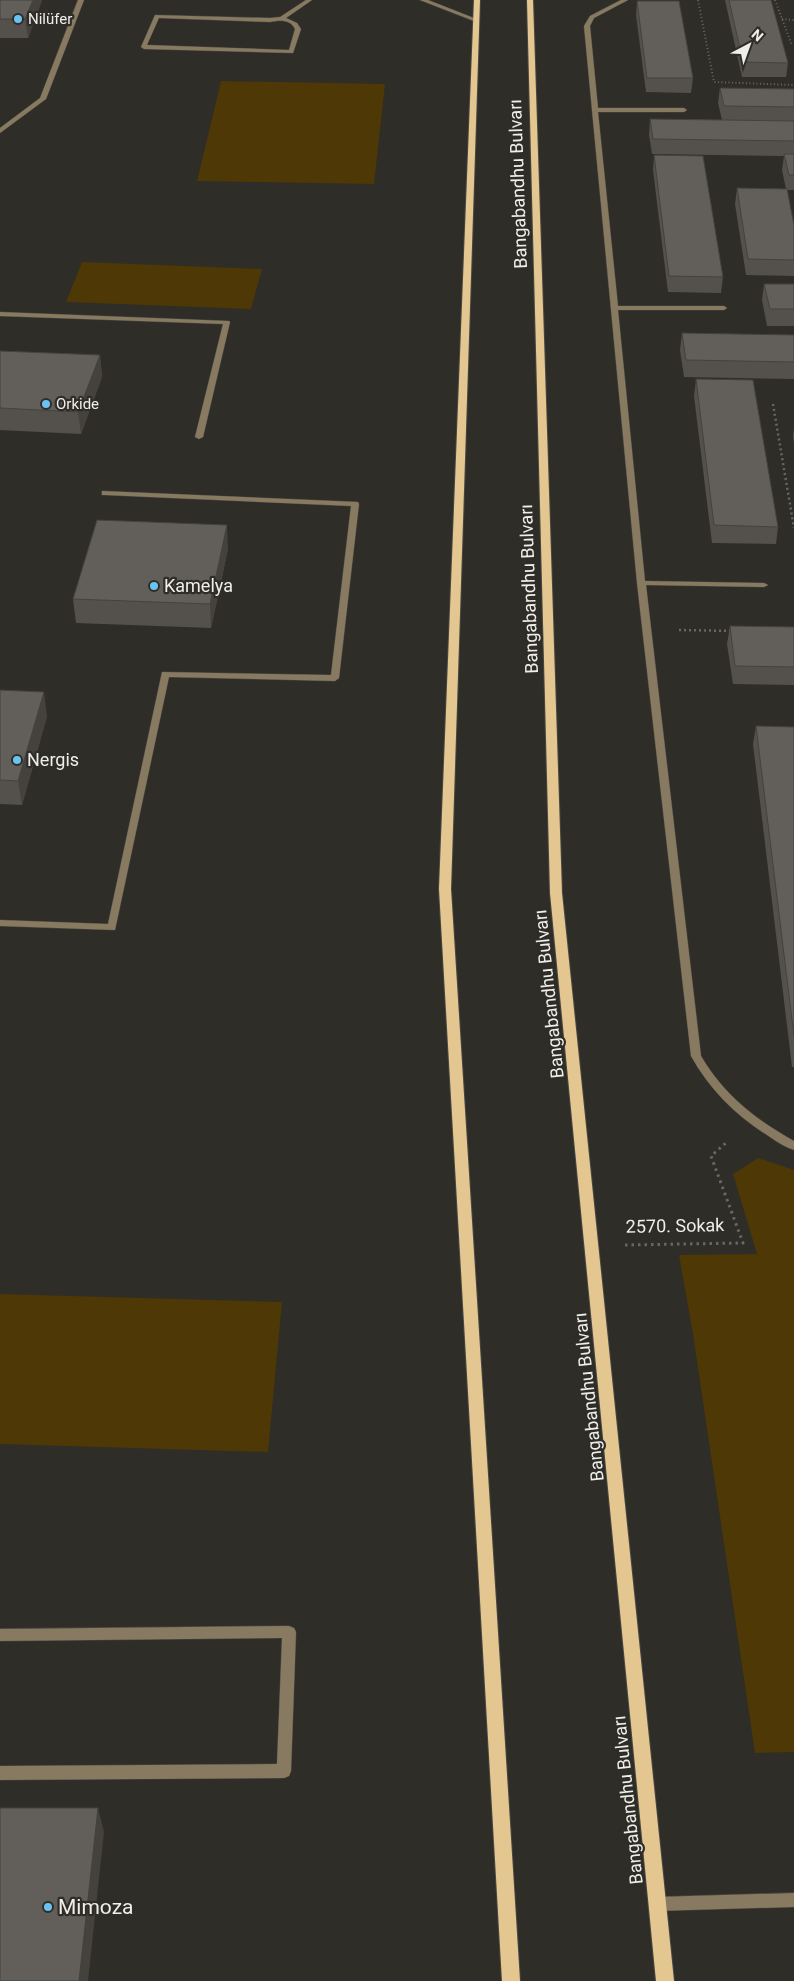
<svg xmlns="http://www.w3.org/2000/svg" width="794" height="1981" font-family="Roboto,sans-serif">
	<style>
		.green { fill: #4d3806 }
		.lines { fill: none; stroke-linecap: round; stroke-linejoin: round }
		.street-casing { stroke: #4a4843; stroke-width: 1 }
		.primary-casing { stroke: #4a4843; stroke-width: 2 }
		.path-far2 { stroke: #696762; stroke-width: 2; stroke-dasharray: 1 2.5; stroke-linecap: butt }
		.path-far1 { stroke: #696762; stroke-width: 2.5; stroke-dasharray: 2 3; stroke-linecap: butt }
		.path { stroke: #696762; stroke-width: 3; stroke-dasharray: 2.5 4; stroke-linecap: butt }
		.street { fill: #887a60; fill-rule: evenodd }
		.primary { fill: #e4c790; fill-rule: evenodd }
		.wall { fill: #54514d }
		.shaded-wall { fill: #45423e }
		.building { fill: #625e59; stroke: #45423e }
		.poi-dot { fill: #6ac3f1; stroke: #2f2d28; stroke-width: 2 }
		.labels { text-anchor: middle; stroke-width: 4.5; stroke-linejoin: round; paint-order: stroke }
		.far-poi-label { font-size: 15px; fill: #f0eeea; stroke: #2f2d28; text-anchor: start }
		.street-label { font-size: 18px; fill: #f0eeea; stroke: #2f2d28 }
		.poi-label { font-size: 18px; fill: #f0eeea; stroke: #2f2d28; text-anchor: start }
		.near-poi-label { font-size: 21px; fill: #f0eeea; stroke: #2f2d28; text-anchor: start }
	</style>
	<rect width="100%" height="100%" fill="#2f2d28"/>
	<!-- green -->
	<g class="green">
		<path d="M221 81 385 84 374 184 197 181Z"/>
		<path d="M82 262 262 269 251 309 66 302Z"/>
		<path d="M758 1158 794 1170V1752L755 1753 693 1334 679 1255 757 1254 733 1174Z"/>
		<path d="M0 1294 282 1302 268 1452 0 1444Z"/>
	</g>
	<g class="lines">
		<!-- street casing -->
		<g class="street-casing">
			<g id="street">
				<path d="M78 0H84L46 99 0 133V128L40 98Z"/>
				<path d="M306 0H312L286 18 297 23 301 29 293 53 144 49 141 47 155 15 270 18 280 17ZM159 18 270 22C280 20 290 19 295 29L289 50 147 45Z"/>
				<path d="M420 0H428L479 20 474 21Z"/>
				<path d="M621 0H628L594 18 590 26 598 108H684L687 110 684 112H598L618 306H724L727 308 724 310H618L645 581 764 583 768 585 764 587 646 585 701 1056C723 1094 756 1120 794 1141V1150C785 1147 777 1142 770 1137 736 1116 710 1090 691 1056L637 583 584 26 590 16Z"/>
				<path d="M0 312 229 321 230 322 203 437 199 439 195 437 223 324 0 316Z"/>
				<path d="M102 491 358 502 359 504 339 678 335 681 169 677 115 930 0 926V920L108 924 162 672 331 675 351 506 105 495H102Z"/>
				<path d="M289 1626 294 1628 296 1632 291 1771 289 1776 284 1778 0 1780V1766L277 1764 282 1638 0 1641V1629Z"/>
				<path d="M794 1893V1907L656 1911 651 1909 649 1904 651 1899 656 1897Z"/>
			</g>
		</g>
		<!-- primary casing -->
		<g class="primary-casing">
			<g id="primary">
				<path d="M474 0H480L451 889 520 1981H502L439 889Z"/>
				<path d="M527 0H533L562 893 674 1981H656L550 893Z"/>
			</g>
		</g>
		<!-- path-far2 -->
		<g class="path-far2">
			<path d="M698 0 714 82 794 85"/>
			<path d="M775 0 791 43 794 44"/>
			<path d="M782 19 794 20"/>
		</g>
		<!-- path-far1 -->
		<g class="path-far1">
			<path d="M773 404 794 528"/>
			<path d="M679 630 733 631"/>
		</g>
		<!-- path -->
		<path class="path" d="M625 1245 743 1243 711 1156 727 1142"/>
		<!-- street -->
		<use href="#street" class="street"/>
		<!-- primary -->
		<use href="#primary" class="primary"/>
	</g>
	<!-- wall -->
	<g class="wall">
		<path d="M0 0H42L28 38H0Z"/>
		<path d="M725 0H771L788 63 786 77H742Z"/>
		<path d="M637 1 693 78 691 93 646 92 636 15Z"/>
		<path d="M720 88 794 89V190H787L794 225V276L746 275 735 204 737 188 786 189 782 170 784 156 652 154 649 135 650 119 722 120 718 103Z"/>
		<path d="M654 155 723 277 721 293 668 292 653 170Z"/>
		<path d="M764 284H794V326H767L762 300Z"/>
		<path d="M682 333 794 335V379L684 377 680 350Z"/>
		<path d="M0 351 100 355 102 377 81 434 0 430Z"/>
		<path d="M696 379 778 527 776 544 712 543 694 396Z"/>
		<path d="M794 428V444L793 436Z"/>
		<path d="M228 549 211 628 76 623 73 599Z"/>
		<path d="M730 626 794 627V685L733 684 727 644Z"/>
		<path d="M0 690 47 716 22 805 0 804Z"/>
		<path d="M756 726 794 727V1067H792L753 744Z"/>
	</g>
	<!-- shaded-wall -->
	<g class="shaded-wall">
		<path d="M33 0H42L28 38 25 19Z"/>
		<path d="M100 355 102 377 81 434 78 412Z"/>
		<path d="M227 525 228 549 211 628 210 604Z"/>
		<path d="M44 692 47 716 22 805 18 781Z"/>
		<path d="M98 1808 104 1832 88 1981H79Z"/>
	</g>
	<!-- building -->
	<g class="building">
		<path d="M0 0H33L25 19H0Z"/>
		<path d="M729 0H771L788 63 743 62Z"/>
		<path d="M637 1H679L693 78H647Z"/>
		<path d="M720 88 794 89V107L724 106Z"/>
		<path d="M650 119 794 121V141L653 139Z"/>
		<path d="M784 154H794V175H789Z"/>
		<path d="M654 155 703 156 723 277 669 276Z"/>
		<path d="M737 188 787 189 794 225V260L748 259Z"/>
		<path d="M764 284H794V309H770Z"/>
		<path d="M682 333 794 335V362L686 360Z"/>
		<path d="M0 351 100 355 78 412 0 408Z"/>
		<path d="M696 379 753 380 778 527 714 525Z"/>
		<path d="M97 520 227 525 210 604 73 599Z"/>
		<path d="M730 626 794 627V667L735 666Z"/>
		<path d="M0 690 44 692 18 781 0 780Z"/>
		<path d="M756 726 794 727V1036Z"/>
		<path d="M0 1808H98L79 1981H0Z"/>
	</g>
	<!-- markers -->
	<g class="poi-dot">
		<circle cx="18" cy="19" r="5"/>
		<circle cx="46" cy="404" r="5"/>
		<circle cx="154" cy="586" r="5"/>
		<circle cx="17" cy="760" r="5"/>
		<circle cx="48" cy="1907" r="5"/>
	</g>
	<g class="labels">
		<!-- far-poi labels -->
		<g class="far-poi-label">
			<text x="28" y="24">Nilüfer</text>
			<text x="56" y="409">Orkide</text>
		</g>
		<!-- street labels -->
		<g class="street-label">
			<text transform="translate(518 184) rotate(-92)" y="6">Bangabandhu Bulvarı</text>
			<text transform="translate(529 589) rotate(-92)" y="6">Bangabandhu Bulvarı</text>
			<text transform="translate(549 994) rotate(-96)" y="6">Bangabandhu Bulvarı</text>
			<text transform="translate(675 1226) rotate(-1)" y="6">2570. Sokak</text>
			<text transform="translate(589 1397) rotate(-96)" y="6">Bangabandhu Bulvarı</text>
			<text transform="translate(628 1800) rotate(-96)" y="6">Bangabandhu Bulvarı</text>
		</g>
		<!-- poi labels -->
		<g class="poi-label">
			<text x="164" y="592">Kamelya</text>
			<text x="27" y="766">Nergis</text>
		</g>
		<!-- near-poi labels -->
		<g class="near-poi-label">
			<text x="58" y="1914">Mimoza</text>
		</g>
	</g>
	<!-- north arrow -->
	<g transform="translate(749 45) rotate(41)" stroke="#2f2d28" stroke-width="4" paint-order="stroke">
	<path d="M0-4L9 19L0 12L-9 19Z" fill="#f0eeea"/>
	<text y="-8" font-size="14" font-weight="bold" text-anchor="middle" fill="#f0eeea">N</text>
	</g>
</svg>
